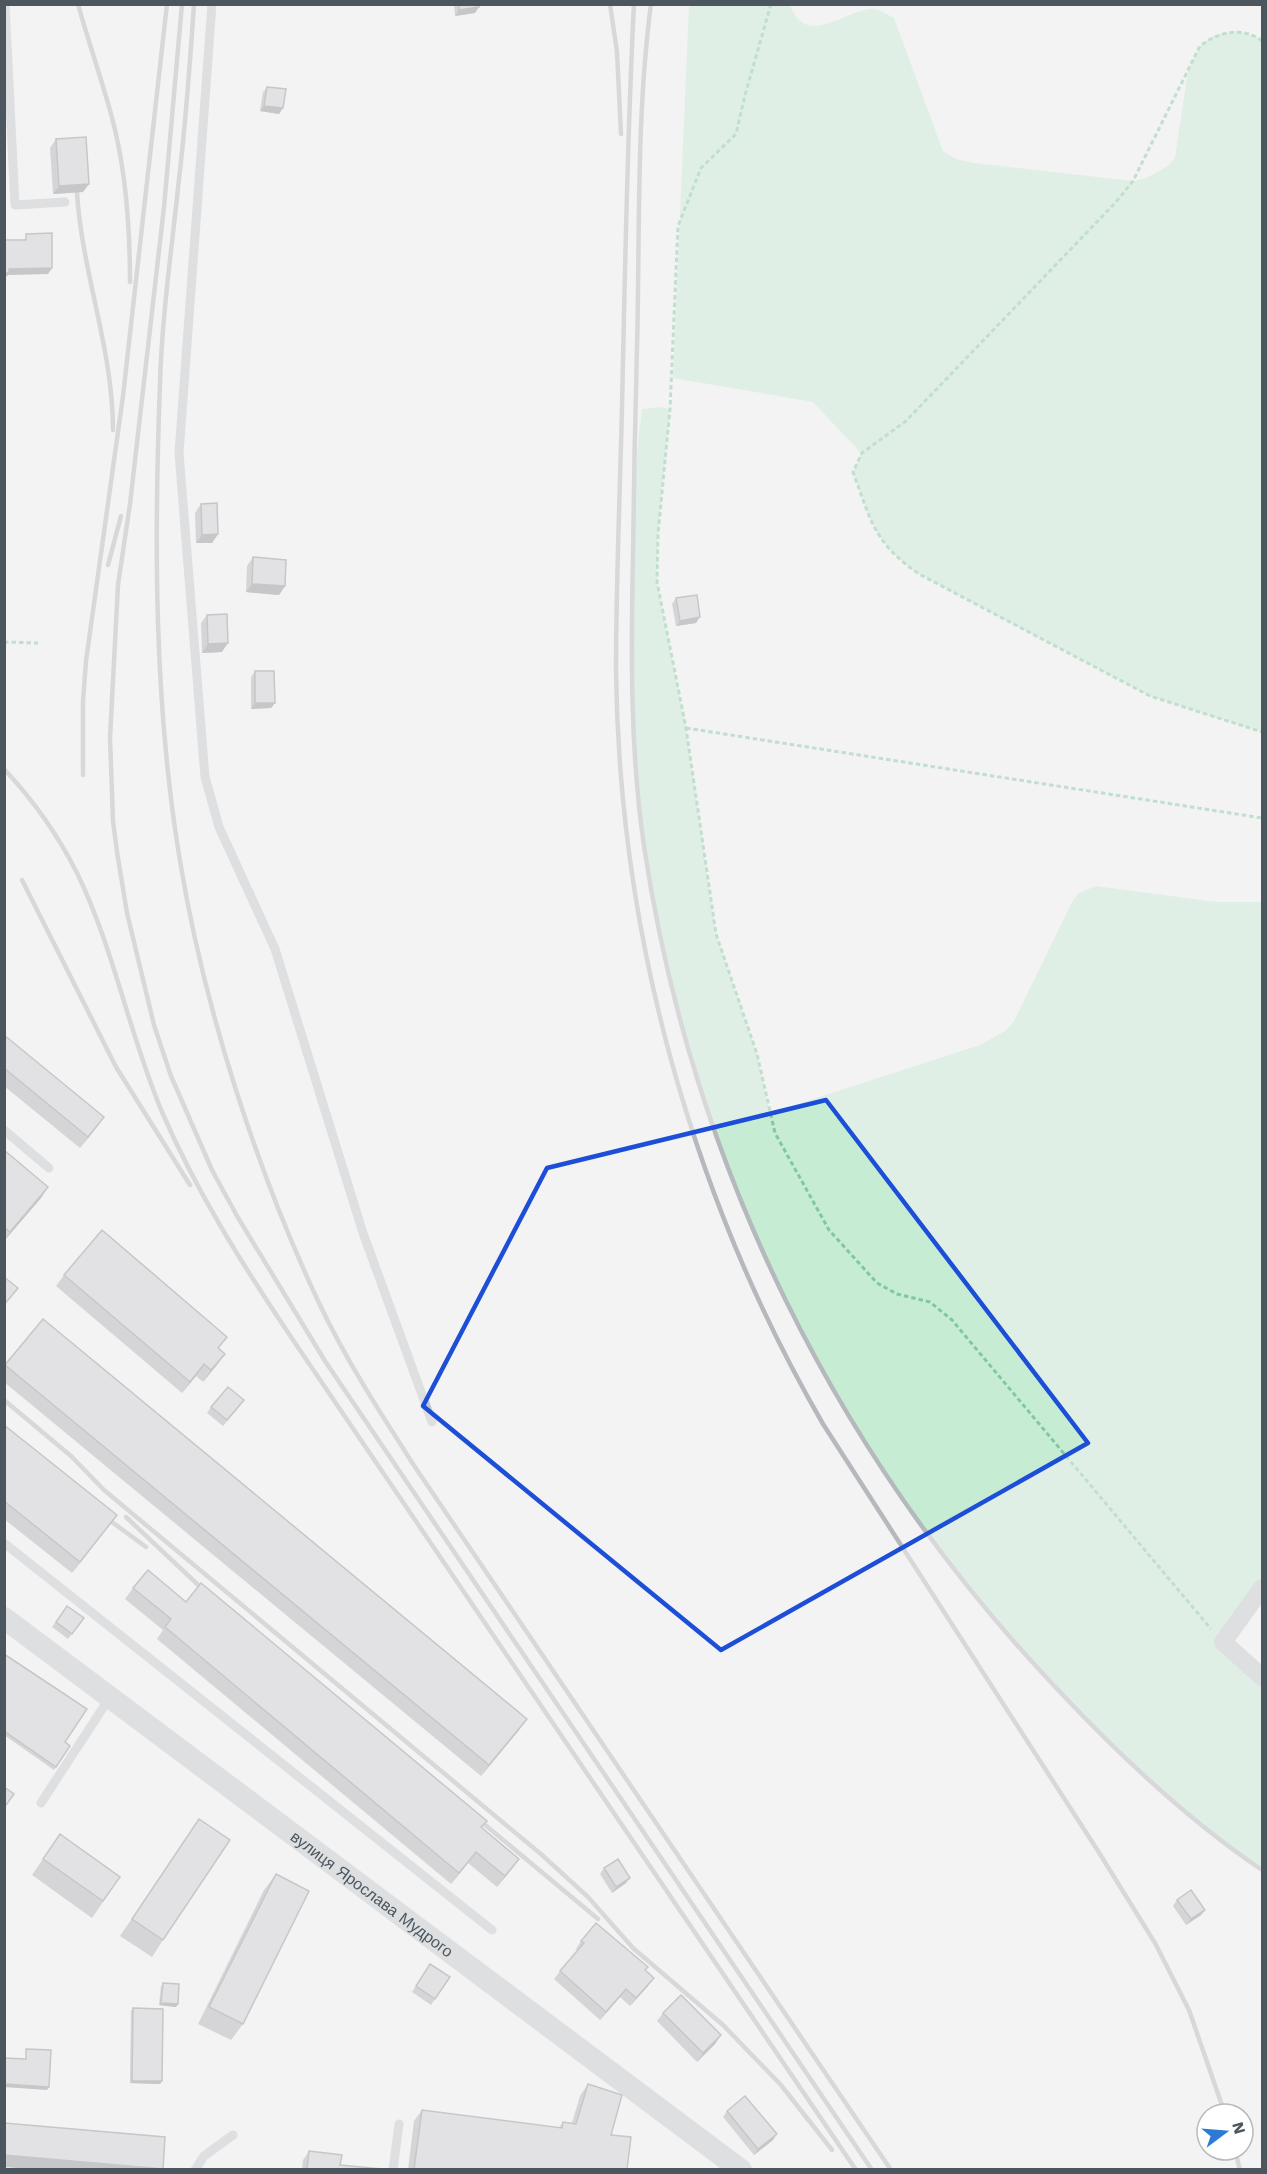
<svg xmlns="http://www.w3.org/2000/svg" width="1267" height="2174" font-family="'Work Sans',sans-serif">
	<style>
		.green { fill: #c7ecd4 }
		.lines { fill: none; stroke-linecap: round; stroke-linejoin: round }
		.path { stroke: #82c7a3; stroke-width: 3; stroke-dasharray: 4.5 3; stroke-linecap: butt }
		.service { stroke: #c0c7cd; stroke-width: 9 }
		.minor { stroke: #c0c7cd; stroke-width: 18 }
		.tertiary { stroke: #c0c7cd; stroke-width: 22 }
		.rail { stroke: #b5b8bc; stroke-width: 4.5 }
		.wall { fill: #b0b2b6 }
		.shaded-wall { fill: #909194 }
		.building { fill: #cdcfd4; stroke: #909194; stroke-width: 1.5 }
		.marked { fill: none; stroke: #1d4ed8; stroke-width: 4.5; stroke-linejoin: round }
		.labels { text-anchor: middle; stroke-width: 4.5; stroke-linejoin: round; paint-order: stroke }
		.street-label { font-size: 16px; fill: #4c565e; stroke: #fff }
	</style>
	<rect width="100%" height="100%" fill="#f4f3f3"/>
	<!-- green -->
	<g class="green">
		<path d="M689 5H790C806 49 844 10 872 9 880 9 887 14 894 18L943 151 956 159 974 163 1133 181 1146 178 1168 166 1175 157 1188 71 1200 46 1212 36 1235 31 1256 36 1262 41V732L1150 696 919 574C874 543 871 521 853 472L861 453 813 402 673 378Z"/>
		<path d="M660 407 670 409 658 534 657 582 686 728 716 934 757 1054 770 1113 980 1045 1005 1031 1014 1021 1073 900 1079 893 1096 886 1216 902H1262V1588L1223 1642 1262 1677V1870C1186 1819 1119 1754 1055 1688 854 1478 716 1212 660 926 655 899 648 871 644 844 633 758 631 671 632 585 633 526 634 468 642 409Z"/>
	</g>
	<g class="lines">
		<!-- path -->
		<g class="path">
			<path d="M771 4 745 95 736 134 701 168 678 226 670 409 658 534 657 582 686 728 716 934 757 1054 775 1133 829 1230 877 1283 897 1294 930 1302 952 1320 1211 1629"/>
			<path d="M1262 41C1243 26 1218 32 1200 46L1133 181 1116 202 906 421 862 453 853 472C871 521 874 543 919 574L1150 696 1262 732"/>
			<path d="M4 642 38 643"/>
			<path d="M686 728 1262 818"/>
		</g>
		<!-- service -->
		<g class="service">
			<path d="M5 4 15 205 65 202"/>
			<path d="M212 4 179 453 205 777 219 827 275 949 363 1233 432 1422"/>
			<path d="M4 1130 49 1168"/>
			<path d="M4 1543 492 1930"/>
			<path d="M41 1803 110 1697"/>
			<path d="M195 2170 204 2156 233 2135"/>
			<path d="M393 2170 399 2124"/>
		</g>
		<!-- minor -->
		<path class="minor" d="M1262 1588 1223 1642 1262 1677"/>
		<!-- tertiary -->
		<path class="tertiary" id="s1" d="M4 1618 741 2170"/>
		<!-- rail -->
		<g class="rail">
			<path d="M78 4C88 41 101 77 111 114 126 168 130 226 130 282"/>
			<path d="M182 4 164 207 130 504 118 585 110 738 113 821 117 852 127 913 154 1025 171 1076 212 1170 237 1216 325 1361 872 2170"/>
			<path d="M194 4C190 63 186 121 179 179 172 247 162 315 160 383 154 542 154 705 180 861 204 1007 256 1169 319 1303 346 1360 381 1414 415 1467L891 2170"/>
			<path d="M610 4 617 52 621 134"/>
			<path d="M634 4C627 138 625 273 622 407 620 494 616 582 616 670 619 933 691 1196 823 1424L1098 1851 1155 1943 1189 2010 1225 2114"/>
			<path d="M651 4C636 118 640 233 637 347 635 417 634 486 633 556 631 652 630 750 644 846 692 1167 837 1458 1060 1692 1121 1757 1188 1820 1262 1870"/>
			<path d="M77 193C82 273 113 349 113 430"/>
			<path d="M108 565 121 516"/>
			<path d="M4 769C33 800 58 835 77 873 114 949 129 1034 162 1112 197 1193 244 1267 293 1340L856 2170"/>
			<path d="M83 775V701L86 661 123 396 167 4"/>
			<path d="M22 880 116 1067 190 1185"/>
			<path d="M4 1400 71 1456 104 1490 542 1855 588 1897 633 1948 723 2025 781 2085 832 2150"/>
			<path d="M97 1511 146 1547"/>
			<path d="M126 1517 211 1597"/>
			<path d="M472 1814 598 1919"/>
			<path d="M1235 2150 1240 2170"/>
		</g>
	</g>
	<!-- wall -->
	<g class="wall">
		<path d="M454 4H479V7L475 13 455 16Z"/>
		<path d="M267 87 279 114 260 111 263 92Z"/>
		<path d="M56 139 83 192 53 194 50 148Z"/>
		<path d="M201 504 218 534 212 543H196L195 513Z"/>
		<path d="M253 557 285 586 279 595 246 592 247 566Z"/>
		<path d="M676 598 696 623 676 626 672 604Z"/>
		<path d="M207 615 222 652 202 653 201 623Z"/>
		<path d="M255 671 275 703 271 708 251 709V677Z"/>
		<path d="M4 1035 96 1128 80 1148 4 1086Z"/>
		<path d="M4 1150 48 1187 41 1198 4 1241Z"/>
		<path d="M64 1275 219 1348 225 1354 203 1382 196 1376 182 1393 56 1286Z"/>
		<path d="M43 1319 519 1730 481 1776 4 1382V1365Z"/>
		<path d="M240 1406 223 1426 207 1413 211 1407Z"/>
		<path d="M4 1425 117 1515 72 1573 4 1519Z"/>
		<path d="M133 1588 186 1602 487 1821 482 1828 519 1859 511 1870 497 1887 468 1863 451 1884 157 1639 163 1630 125 1599Z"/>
		<path d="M67 1606 84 1618 68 1639 52 1627Z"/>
		<path d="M4 1654 65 1742 70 1746 54 1770 4 1735Z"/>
		<path d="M60 1834 120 1877 92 1918 32 1875Z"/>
		<path d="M188 1836 163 1940 152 1957 120 1936Z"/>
		<path d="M604 1868 626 1883 612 1893 600 1874Z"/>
		<path d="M276 1874 243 2024 231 2040 198 2024 264 1890Z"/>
		<path d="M1177 1900 1205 1910 1201 1915 1186 1925 1173 1906Z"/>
		<path d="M581 1941 646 1970 648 1986 630 2006 620 1997 600 2020 554 1979 577 1950 576 1949Z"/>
		<path d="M430 1964 450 1977 431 2005 412 1992Z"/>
		<path d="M163 1983 178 2004 176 2007 159 2005 161 1986Z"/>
		<path d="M133 2008 162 2081 160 2084 130 2083 131 2011Z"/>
		<path d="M663 2013 721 2035 715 2044 697 2062 657 2021Z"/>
		<path d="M588 2084 627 2169H408L414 2121 422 2110 559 2128 563 2122 572 2123 580 2096Z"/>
		<path d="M727 2111 773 2140 754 2155 723 2117Z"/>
		<path d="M309 2151 340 2165 382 2169H302L303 2160Z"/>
	</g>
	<!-- shaded-wall -->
	<g class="shaded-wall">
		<path d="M479 7 475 13 455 16 459 10Z"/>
		<path d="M264 106 283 108 279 114 260 111Z"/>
		<path d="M89 184 83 192 53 194 59 186Z"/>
		<path d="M52 268 48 274 8 275 4 279V273L9 269Z"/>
		<path d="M218 534 212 543H196L202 535Z"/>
		<path d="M252 584 285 586 279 595 246 592Z"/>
		<path d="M700 617 696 623 676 626 680 621Z"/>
		<path d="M228 643 222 652 202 653 208 644Z"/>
		<path d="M255 703H275L271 708 251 709Z"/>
		<path d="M104 1117 96 1128 80 1148 88 1137Z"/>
		<path d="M48 1187 41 1198 4 1241 10 1232Z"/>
		<path d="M225 1354 217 1365 203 1382 211 1370Z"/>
		<path d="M204 1364 196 1376 182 1393 190 1382Z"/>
		<path d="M117 1515 109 1526 72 1573 80 1562Z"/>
		<path d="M527 1719 519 1730 481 1776 489 1765Z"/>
		<path d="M476 1852 468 1863 451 1884 459 1873Z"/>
		<path d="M519 1859 511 1870 497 1887 505 1876Z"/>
		<path d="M630 1878 626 1883 612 1893 616 1887Z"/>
		<path d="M1205 1910 1201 1915 1186 1925 1191 1919Z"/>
		<path d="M654 1978 648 1986 630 2006 636 1998Z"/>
		<path d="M626 1989 620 1997 600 2020 606 2012Z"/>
		<path d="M161 2003 178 2004 176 2007 159 2005Z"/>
		<path d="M721 2035 715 2044 697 2062 703 2053Z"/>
		<path d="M132 2081H162L160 2084 130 2083Z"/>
		<path d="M4 2084 49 2087 47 2090 4 2087Z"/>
		<path d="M777 2134 773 2140 754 2155 758 2149Z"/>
		<path d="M4 2155 162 2169H29L4 2167Z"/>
	</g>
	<!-- building -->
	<g class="building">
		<path d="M459 4H479V7L459 10Z"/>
		<path d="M267 87 286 89 283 108 264 106Z"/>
		<path d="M86 137 89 184 59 186 56 139Z"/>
		<path d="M52 233V268L9 269V273H4V240H26V234Z"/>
		<path d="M217 503 218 534 202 535 201 504Z"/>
		<path d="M253 557 286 560 285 586 252 584Z"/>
		<path d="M697 595 700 617 680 621 676 598Z"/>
		<path d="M227 614 228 643 208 644 207 615Z"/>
		<path d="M255 671H274L275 703H255Z"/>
		<path d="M4 1035 104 1117 88 1137 4 1068Z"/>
		<path d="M4 1150 48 1187 10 1232 4 1227Z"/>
		<path d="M102 1230 227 1337 218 1348 225 1354 211 1370 204 1364 190 1382 64 1275Z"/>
		<path d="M4 1277 18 1288 4 1305Z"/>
		<path d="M43 1319 527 1719 489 1765 5 1365Z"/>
		<path d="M228 1387 244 1400 227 1420 211 1407Z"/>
		<path d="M4 1425 117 1515 80 1562 4 1501Z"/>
		<path d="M148 1570 186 1602 201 1583 487 1821 481 1827 519 1859 505 1876 476 1852 459 1873 165 1627 171 1619 133 1588Z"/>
		<path d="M67 1606 84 1618 72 1634 56 1622Z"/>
		<path d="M4 1654 87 1709 65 1742 70 1746 56 1767 4 1731Z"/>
		<path d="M4 1787 14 1794 4 1808Z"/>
		<path d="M199 1819 230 1840 163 1940 132 1919Z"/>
		<path d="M60 1834 120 1877 103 1901 43 1859Z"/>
		<path d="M618 1859 630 1878 616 1887 604 1868Z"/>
		<path d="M276 1874 309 1891 243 2024 209 2007Z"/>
		<path d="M1191 1890 1205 1910 1191 1919 1177 1900Z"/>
		<path d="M596 1923 648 1967 645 1970 654 1978 636 1998 626 1989 606 2012 560 1971 584 1943 581 1941Z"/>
		<path d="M430 1964 450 1977 435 1999 416 1986Z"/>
		<path d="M163 1983 179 1984 178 2004 161 2003Z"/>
		<path d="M681 1995 721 2035 703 2053 663 2013Z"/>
		<path d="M133 2008 163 2009 162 2081H132Z"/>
		<path d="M26 2049 51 2050 49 2087 4 2084V2058L26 2059Z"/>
		<path d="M588 2084 622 2095 611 2135 631 2137 627 2169H414L422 2110 562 2128 563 2122 576 2124Z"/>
		<path d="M745 2096 777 2134 758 2149 727 2111Z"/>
		<path d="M4 2123 165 2137 163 2169 4 2155Z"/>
		<path d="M309 2151 342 2155 340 2165 382 2169H307Z"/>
	</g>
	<!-- marked area -->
	<path d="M0 0H1267V2174H0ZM826 1100 1088 1443 721 1650 423 1406 547 1168Z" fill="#f4f3f3" fill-opacity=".55" fill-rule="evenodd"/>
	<path class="marked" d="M826 1100 1088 1443 721 1650 423 1406 547 1168Z"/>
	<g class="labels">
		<!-- street labels -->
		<g class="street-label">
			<text dy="6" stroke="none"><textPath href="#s1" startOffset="460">вулиця Ярослава Мудрого</textPath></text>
		</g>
	</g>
	<!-- border -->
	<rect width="1267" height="2174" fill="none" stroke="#4c565e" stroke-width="12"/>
	<!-- north arrow -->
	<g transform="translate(1225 2132) rotate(74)"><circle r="28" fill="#ffffff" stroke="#b7bbbf" stroke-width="1.5"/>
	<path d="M0-4.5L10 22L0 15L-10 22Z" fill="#2d7ad4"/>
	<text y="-9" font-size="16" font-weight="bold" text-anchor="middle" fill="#4c565e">N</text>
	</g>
</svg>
